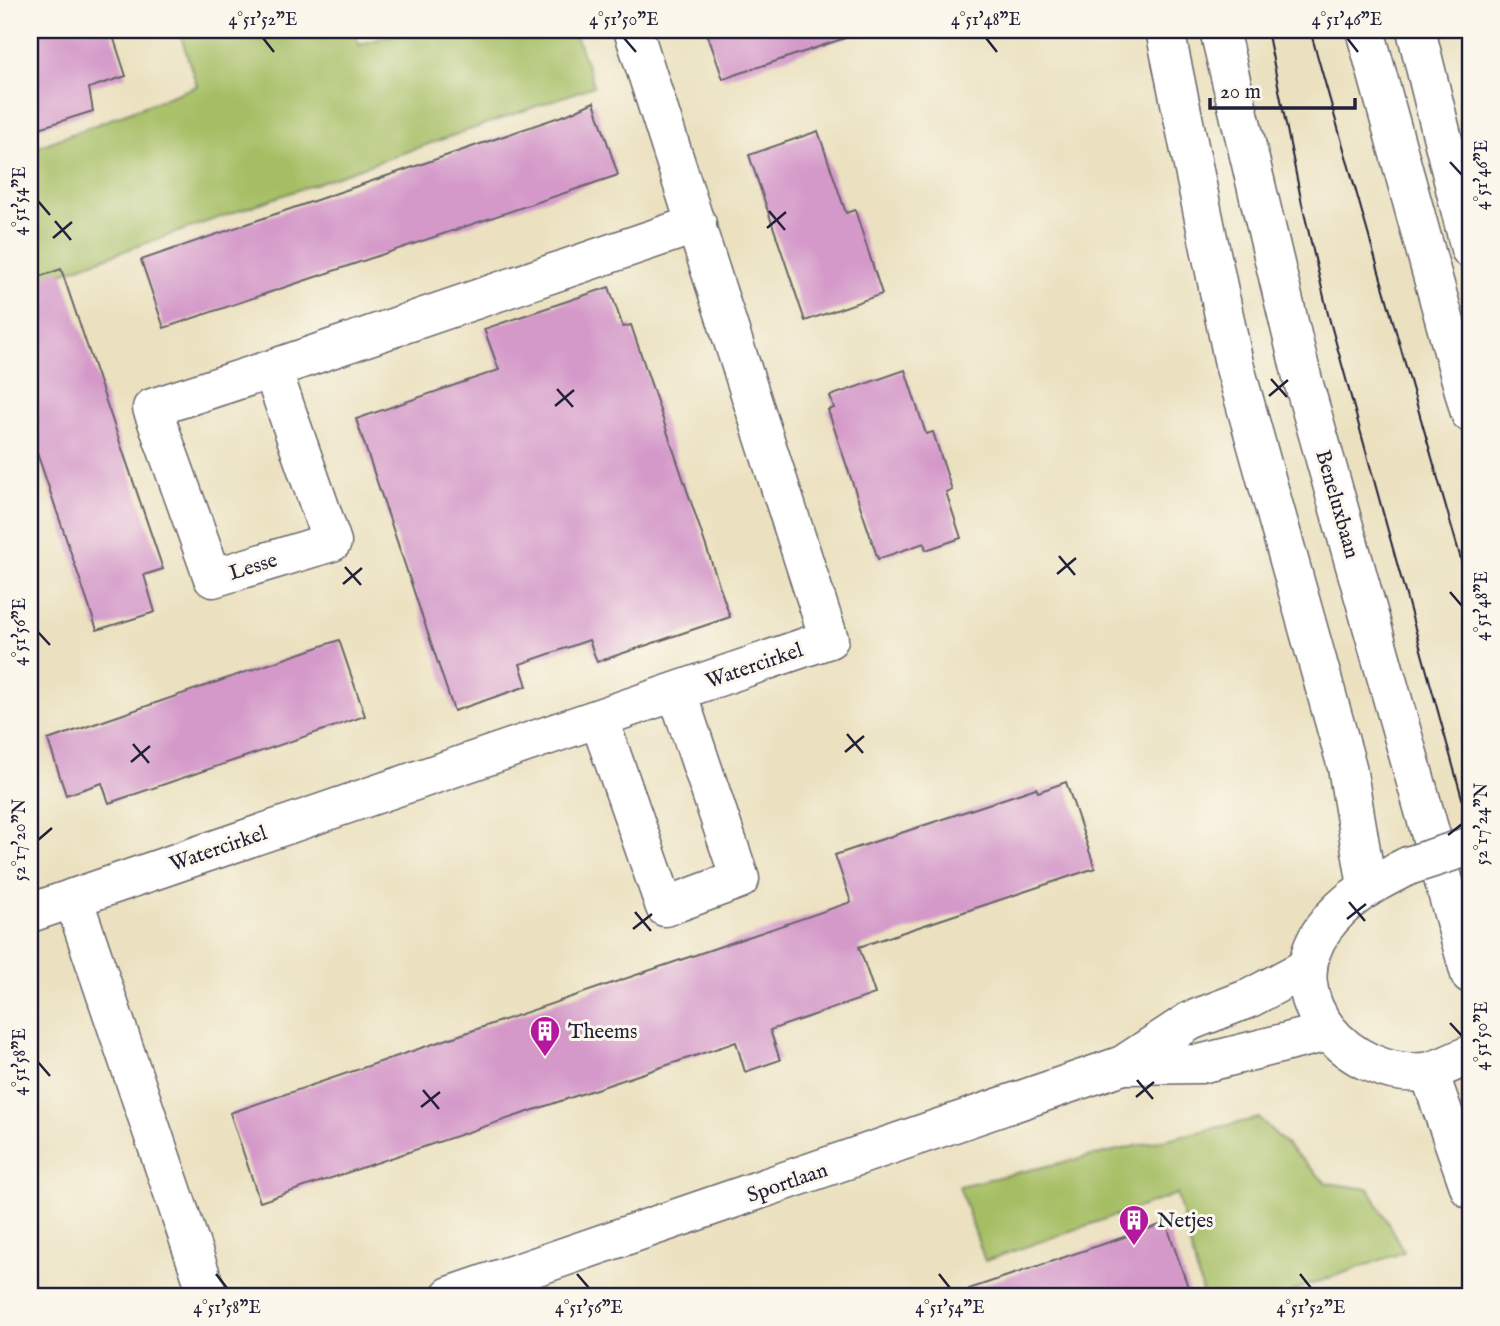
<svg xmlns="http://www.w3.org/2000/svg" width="1500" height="1326" font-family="'IM FELL English',serif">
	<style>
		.green { fill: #a5be64; stroke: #647050; stroke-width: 2 }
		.building { fill: #d499c9 }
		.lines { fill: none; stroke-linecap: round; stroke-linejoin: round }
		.street-casing { stroke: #68656a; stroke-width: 41 }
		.secondary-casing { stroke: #68656a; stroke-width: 41 }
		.primary-casing { stroke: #68656a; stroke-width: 41 }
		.street { stroke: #fff; stroke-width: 38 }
		.secondary { stroke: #fff; stroke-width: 38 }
		.primary { stroke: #fff; stroke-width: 38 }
		.tram { stroke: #22223b; stroke-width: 2 }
		.secondary-bridge-casing { stroke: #68656a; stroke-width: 41; stroke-linecap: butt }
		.secondary-bridge { stroke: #fff; stroke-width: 38 }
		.ticks { fill: none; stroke: #22223b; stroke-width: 2.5 }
		.labels { text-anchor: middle; stroke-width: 6; stroke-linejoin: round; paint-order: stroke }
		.street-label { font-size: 21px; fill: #22223b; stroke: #fbf7ec }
		.poi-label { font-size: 21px; fill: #22223b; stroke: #fbf7ec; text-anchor: start }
		.neatline { fill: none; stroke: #22223b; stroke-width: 2.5 }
		.ticks-label { font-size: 18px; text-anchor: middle; fill: #22223b }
	</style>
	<rect width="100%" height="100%" fill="#fbf7ec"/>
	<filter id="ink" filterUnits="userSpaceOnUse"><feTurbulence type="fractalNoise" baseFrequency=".0143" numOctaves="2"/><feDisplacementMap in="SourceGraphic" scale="14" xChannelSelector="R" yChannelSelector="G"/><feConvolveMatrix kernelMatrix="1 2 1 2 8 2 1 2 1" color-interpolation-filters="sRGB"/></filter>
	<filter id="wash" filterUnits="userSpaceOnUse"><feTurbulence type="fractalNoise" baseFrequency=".00686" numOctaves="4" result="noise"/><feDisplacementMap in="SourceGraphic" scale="28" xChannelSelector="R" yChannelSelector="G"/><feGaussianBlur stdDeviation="1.57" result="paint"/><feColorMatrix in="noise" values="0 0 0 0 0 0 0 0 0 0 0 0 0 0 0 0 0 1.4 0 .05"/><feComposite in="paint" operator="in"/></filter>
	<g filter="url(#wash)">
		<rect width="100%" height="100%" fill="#ebe1c0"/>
		<!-- green -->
		<g class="green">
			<path d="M179 30H354L359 45 408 30H574L594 86 30 284V150L197 86Z"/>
			<path d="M1259 1118 1326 1183 1369 1189 1404 1252 1292 1291V1296H1203L1177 1194 985 1261 959 1186Z"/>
		</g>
		<g id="blocks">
			<!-- building -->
			<g class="building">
				<path d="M30 30H111L126 76 89 88 93 111 30 131Z"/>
				<path d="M706 30H847L848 37 723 79Z"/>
				<path d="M594 102 618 175 164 328 141 260 568 114Z"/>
				<path d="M818 131 846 213 855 210 882 294 805 321 749 155Z"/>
				<path d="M61 269 163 569 144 575 155 612 97 630 30 432V280Z"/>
				<path d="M609 287 623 327 631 325 730 617 597 662 589 640 520 664 527 686 454 711 356 419 499 370 484 329Z"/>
				<path d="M905 370 926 434 933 432 952 490 946 492 961 538 926 550 924 543 878 559 828 410 834 408 830 396Z"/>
				<path d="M339 640 365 716 109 803 102 783 66 795 48 740Z"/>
				<path d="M1066 782 1095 868 859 947 875 994 770 1030 780 1060 745 1072 736 1042 260 1202 230 1113 851 902 835 855 1036 788 1038 792Z"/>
				<path d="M1166 1223 1191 1296H970L969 1289Z"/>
			</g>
		</g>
	</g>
	<g filter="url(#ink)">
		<use href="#blocks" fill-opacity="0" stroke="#68656a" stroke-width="2"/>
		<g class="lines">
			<!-- street casing -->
			<g class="street-casing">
				<g id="street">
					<path d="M272 369 152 408 213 578 332 542 272 369 697 224"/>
					<path d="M599 719 665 907 740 879 677 692"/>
					<path d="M73 898 208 1296"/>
					<path d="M30 913 829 639 633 30"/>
				</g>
			</g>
			<!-- secondary casing -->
			<g class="secondary-casing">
				<g id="secondary">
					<path d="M1408 866C1375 882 1345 898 1323 929 1274 999 1350 1080 1425 1072 1440 1070 1456 1060 1470 1055"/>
					<path d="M1123 1065 1200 1064 1327 1032"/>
					<path d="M450 1296 1123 1065 1190 1021 1250 998 1308 967"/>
				</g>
			</g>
			<!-- primary casing -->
			<g class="primary-casing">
				<g id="primary">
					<path d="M1165 30 1234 364 1347 767 1367 886"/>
					<path d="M1219 30 1303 381 1470 974"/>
					<path d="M1365 30 1470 413"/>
					<path d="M1416 30 1470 249"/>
					<path d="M1429 1072 1470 1189"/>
				</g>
			</g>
			<!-- street -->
			<use href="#street" class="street"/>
			<!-- secondary -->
			<use href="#secondary" class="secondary"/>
			<!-- primary -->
			<use href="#primary" class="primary"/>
			<!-- tram -->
			<g class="tram">
				<path d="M1267 30 1302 204 1328 314 1470 827"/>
				<path d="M1310 30 1470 591"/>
			</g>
			<!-- secondary-bridge casing -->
			<g class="secondary-bridge-casing">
				<path id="secondary-bridge" d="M1408 866 1470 846"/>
			</g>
			<!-- secondary-bridge -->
			<use href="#secondary-bridge" class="secondary-bridge"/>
		</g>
	</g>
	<!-- ticks -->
	<path class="ticks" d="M263 38 274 52M624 38 636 52M986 38 997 52M1347 38 1358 52M1450 162 1462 175M38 201 50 215M769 211 785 230M55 221 71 240M767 228 786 212M53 238 72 222M1271 379 1287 397M557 389 573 407M1269 396 1288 380M555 406 574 390M1059 556 1075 575M345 567 361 585M1057 574 1076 558M343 584 362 568M1450 592 1462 606M38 632 50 645M847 734 863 753M133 744 149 763M845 752 864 736M131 762 150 746M1448 835 1462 824M38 840 52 828M1349 902 1365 921M635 912 651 931M1347 919 1366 904M633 929 652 914M1450 1023 1462 1036M38 1062 50 1076M1137 1080 1153 1099M423 1090 439 1109M1136 1097 1154 1082M421 1107 440 1092M216 1274 227 1288M577 1274 589 1288M939 1274 950 1288M1300 1274 1311 1288"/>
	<!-- icons -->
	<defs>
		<g id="building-pin" transform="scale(1.575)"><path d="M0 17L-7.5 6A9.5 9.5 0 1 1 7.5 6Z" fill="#b5179e" stroke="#fbf7ec"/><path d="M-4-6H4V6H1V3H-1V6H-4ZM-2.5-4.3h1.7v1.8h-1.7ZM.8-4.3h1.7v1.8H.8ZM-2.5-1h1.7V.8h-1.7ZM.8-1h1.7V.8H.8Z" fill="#fff"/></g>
	</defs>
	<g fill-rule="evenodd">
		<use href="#building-pin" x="545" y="1031"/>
		<use href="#building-pin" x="1134" y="1220"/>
	</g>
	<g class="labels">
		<!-- street labels -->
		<g class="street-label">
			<text transform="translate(1338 504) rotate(74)" y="7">Beneluxbaan</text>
			<text transform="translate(253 566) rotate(-17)" y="7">Lesse</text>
			<text transform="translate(754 665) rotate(-19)" y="7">Watercirkel</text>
			<text transform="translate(218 848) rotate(-19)" y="7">Watercirkel</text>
			<text transform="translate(787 1182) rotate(-19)" y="7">Sportlaan</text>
		</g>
		<!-- poi labels -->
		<g class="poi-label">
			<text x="568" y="1038">Theems</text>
			<text x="1157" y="1227">Netjes</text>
		</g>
	</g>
	<!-- margin -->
	<rect width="1500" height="1326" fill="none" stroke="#fbf7ec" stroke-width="77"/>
	<!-- scale -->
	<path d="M1210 98v10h145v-10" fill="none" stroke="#22223b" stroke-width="3.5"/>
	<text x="1220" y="98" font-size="21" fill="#22223b" stroke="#fbf7ec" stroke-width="5" paint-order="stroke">20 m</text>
	<rect x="38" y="38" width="1424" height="1250" class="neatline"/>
	<g class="ticks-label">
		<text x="263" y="25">4°51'52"E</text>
		<text x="624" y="25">4°51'50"E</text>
		<text x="986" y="25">4°51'48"E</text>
		<text x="1347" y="25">4°51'46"E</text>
		<text transform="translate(1481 175) rotate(-90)" y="6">4°51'46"E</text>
		<text transform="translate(19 201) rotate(-90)" y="6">4°51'54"E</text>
		<text transform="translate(1481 606) rotate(-90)" y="6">4°51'48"E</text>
		<text transform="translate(19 632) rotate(-90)" y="6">4°51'56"E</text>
		<text transform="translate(1481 824) rotate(-90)" y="6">52°17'24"N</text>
		<text transform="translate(19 840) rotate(-90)" y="6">52°17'20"N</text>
		<text transform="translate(1481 1036) rotate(-90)" y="6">4°51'50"E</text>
		<text transform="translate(19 1062) rotate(-90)" y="6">4°51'58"E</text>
		<text x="227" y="1313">4°51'58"E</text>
		<text x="589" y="1313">4°51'56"E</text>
		<text x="950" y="1313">4°51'54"E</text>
		<text x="1311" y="1313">4°51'52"E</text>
	</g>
</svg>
